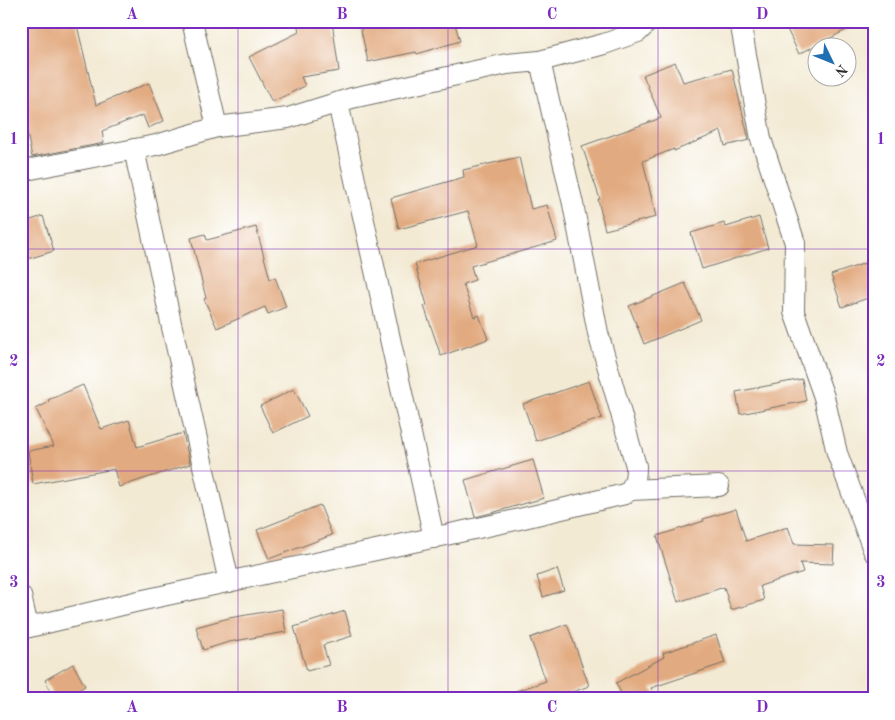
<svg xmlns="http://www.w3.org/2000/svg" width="895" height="720" font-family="'Old Standard TT',serif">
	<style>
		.building { fill: #e2aa80 }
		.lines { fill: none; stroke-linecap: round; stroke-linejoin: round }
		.street-casing { stroke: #716e66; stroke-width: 22 }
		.street { stroke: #fff; stroke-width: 20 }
		.grid { fill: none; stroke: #7b2cbf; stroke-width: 1; stroke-opacity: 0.55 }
		.neatline { fill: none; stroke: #7b2cbf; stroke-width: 2 }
		.grid-label { font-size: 16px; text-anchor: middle; font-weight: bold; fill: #7b2cbf }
	</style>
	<rect width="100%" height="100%" fill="#fff"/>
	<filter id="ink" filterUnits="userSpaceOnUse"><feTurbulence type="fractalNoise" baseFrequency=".02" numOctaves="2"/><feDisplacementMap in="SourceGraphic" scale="10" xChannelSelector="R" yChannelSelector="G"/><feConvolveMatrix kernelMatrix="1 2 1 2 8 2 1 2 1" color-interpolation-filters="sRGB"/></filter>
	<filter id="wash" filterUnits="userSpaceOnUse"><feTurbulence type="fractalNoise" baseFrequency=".0096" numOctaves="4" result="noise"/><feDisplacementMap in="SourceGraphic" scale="20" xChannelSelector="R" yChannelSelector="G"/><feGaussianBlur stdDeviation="1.12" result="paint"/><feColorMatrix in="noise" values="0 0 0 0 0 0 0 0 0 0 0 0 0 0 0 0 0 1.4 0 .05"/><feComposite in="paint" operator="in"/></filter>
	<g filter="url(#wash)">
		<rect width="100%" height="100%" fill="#f3ead4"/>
		<g id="blocks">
			<!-- building -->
			<g class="building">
				<path d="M21 21H76L96 105 149 83 164 121 148 128 143 115 102 131 104 143 32 157 21 105Z"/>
				<path d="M297 21H332L339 71 301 77 305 86 272 102 249 57 299 32Z"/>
				<path d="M359 21H454L460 41 417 54 416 52 368 62Z"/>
				<path d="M783 21H864L799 54Z"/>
				<path d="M675 62 683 82 732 69 749 140 725 146 721 131 674 151V149L643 161 656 217 605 230 598 199H600L582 146 661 118 643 75Z"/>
				<path d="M519 157 531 209 547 205 557 241 471 266 475 280 463 284 474 317 479 315 488 339 441 356 424 306 427 305 415 264 478 245 468 211 399 229 391 198 464 177 463 170Z"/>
				<path d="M43 216 54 251 21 261V223Z"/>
				<path d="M759 217 768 248 702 269 691 233 724 223 726 227Z"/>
				<path d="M256 227 270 279 275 277 286 307 268 314 265 307 217 328 204 299 206 298 191 238 205 234 207 240Z"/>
				<path d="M874 260V296L842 307 831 275Z"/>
				<path d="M685 283 701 320 644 344 629 306Z"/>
				<path d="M802 379 806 401 740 414 736 392Z"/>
				<path d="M589 381 602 418 536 441 523 404Z"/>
				<path d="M83 385 101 429 129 420 137 447 183 433 190 464 119 487 114 469 33 484 28 451 54 446 36 409 49 402 48 400Z"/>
				<path d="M294 389 308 416 273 433 260 406Z"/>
				<path d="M533 460 544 498 495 512 475 517 465 480Z"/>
				<path d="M320 505 332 535 269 559 257 530Z"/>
				<path d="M736 509 746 541 788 527 794 544 834 545 833 564 800 563 803 572 760 586 764 600 731 610 724 587 678 602 657 536 704 521 703 519Z"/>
				<path d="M557 569 564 590 543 597 537 576Z"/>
				<path d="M282 609 286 632 229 642 203 650 196 627 229 618Z"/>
				<path d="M345 611 352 636 323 645 329 665 307 671 294 627Z"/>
				<path d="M567 624 577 651 589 686 553 699H502L501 696 546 681 530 638Z"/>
				<path d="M716 635 725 663 651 688 657 699H624L616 683 664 657 663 653Z"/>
				<path d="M73 664 85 686 62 699H55L45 680Z"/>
			</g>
		</g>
	</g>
	<g filter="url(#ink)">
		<use href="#blocks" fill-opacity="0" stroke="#716e66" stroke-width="1"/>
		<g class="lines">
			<!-- street casing -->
			<g class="street-casing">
				<g id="street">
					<path d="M192 21 217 127"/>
					<path d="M740 21 761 139 795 243 794 312 824 397 837 453 874 552"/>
					<path d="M338 103 434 538"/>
					<path d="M134 149 171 323 229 582"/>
					<path d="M21 171 156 145 217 127 288 118 352 98 507 64 540 61 604 44 638 32 649 21"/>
					<path d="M630 490 719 486"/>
					<path d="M21 596 28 627"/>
					<path d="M21 629 139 601 511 521 625 494C635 487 636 478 636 466L598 333 573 204 540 61"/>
				</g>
			</g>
			<!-- street -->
			<use href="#street" class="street"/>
		</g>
	</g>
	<!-- grid -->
	<path class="grid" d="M238 21V699M448 21V699M658 21V699M21 249H874M21 471H874"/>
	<!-- margin -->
	<rect width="895" height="720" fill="none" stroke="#fff" stroke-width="55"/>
	<!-- north arrow -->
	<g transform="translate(832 62) rotate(133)"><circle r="24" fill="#ffffff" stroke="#aaaaaa"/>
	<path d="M0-4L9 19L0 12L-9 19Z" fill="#1f6fb2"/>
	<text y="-8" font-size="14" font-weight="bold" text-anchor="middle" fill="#2b2b2b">N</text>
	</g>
	<rect x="28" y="28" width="840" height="664" class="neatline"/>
	<g class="grid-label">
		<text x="132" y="19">A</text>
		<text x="342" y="19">B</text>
		<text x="552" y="19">C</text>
		<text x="762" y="19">D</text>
		<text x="14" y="144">1</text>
		<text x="881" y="144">1</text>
		<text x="14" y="366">2</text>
		<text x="881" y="366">2</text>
		<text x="14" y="587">3</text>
		<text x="881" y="587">3</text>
		<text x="132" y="712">A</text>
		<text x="342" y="712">B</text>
		<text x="552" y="712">C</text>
		<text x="762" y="712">D</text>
	</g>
</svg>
